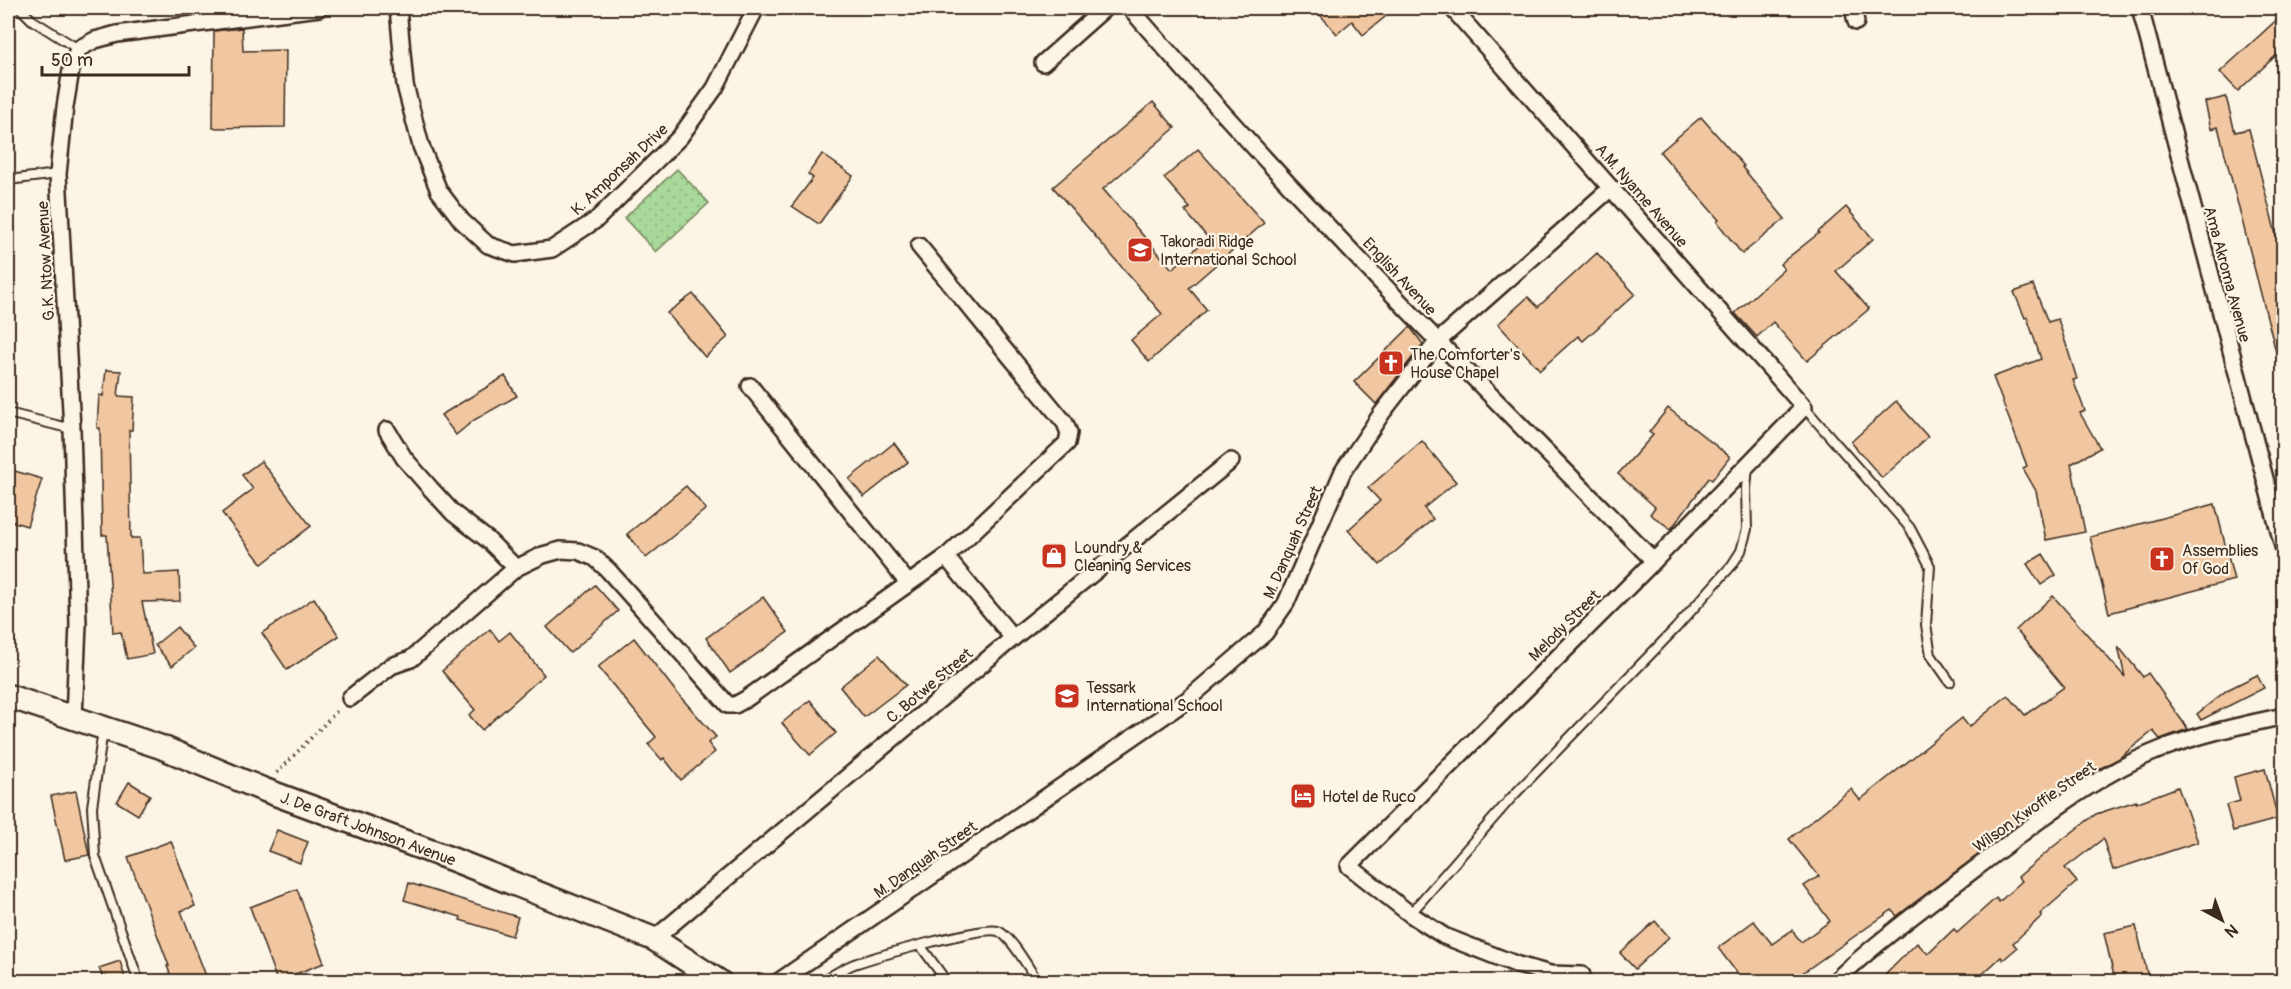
<svg xmlns="http://www.w3.org/2000/svg" width="2291" height="989" font-family="Pangolin,sans-serif">
	<style>
		.park { fill: url(#park-dots); stroke: #72825c; stroke-width: 1.5 }
		.building { fill: #f1c7a1; stroke: #3b2a1e; stroke-width: 1.5 }
		.lines { fill: none; stroke-linecap: round; stroke-linejoin: round }
		.lane-casing { stroke: #3b2a1e; stroke-width: 12 }
		.street-casing { stroke: #3b2a1e; stroke-width: 20 }
		.secondary-casing { stroke: #3b2a1e; stroke-width: 27 }
		.path { stroke: #3b2a1e; stroke-width: 4; stroke-dasharray: 1.5 4.5; stroke-linecap: butt }
		.lane { stroke: #fcf5e5; stroke-width: 8 }
		.street { stroke: #fcf5e5; stroke-width: 15 }
		.secondary { stroke: #fcf5e5; stroke-width: 22 }
		.labels { text-anchor: middle; stroke-width: 4.5; stroke-linejoin: round; paint-order: stroke }
		.street-label { font-size: 16px; fill: #3b2a1e; stroke: #fcf5e5 }
		.poi-label { font-size: 16px; fill: #3b2a1e; stroke: #fcf5e5; text-anchor: start }
	</style>
	<defs>
		<pattern id="park-dots" width="8" height="8" patternUnits="userSpaceOnUse" patternTransform="scale(1.5)"><rect width="8" height="8" fill="#a8d99a"/><path d="M2 2h.1M6 6h.1" fill="none" stroke="#92ba84" stroke-width="1.8" stroke-linecap="round"/></pattern>
	</defs>
	<rect width="100%" height="100%" fill="#fcf5e5"/>
	<filter id="ink" filterUnits="userSpaceOnUse"><feTurbulence type="fractalNoise" baseFrequency=".0167" numOctaves="2"/><feDisplacementMap in="SourceGraphic" scale="12" xChannelSelector="R" yChannelSelector="G"/><feConvolveMatrix kernelMatrix="1 2 1 2 8 2 1 2 1" color-interpolation-filters="sRGB"/></filter>
	<g filter="url(#ink)">
		<!-- park -->
		<path class="park" d="M677 169 709 203 656 252 624 218Z"/>
		<!-- building -->
		<g class="building">
			<path d="M1314 8H1396L1363 35 1352 21 1337 34Z"/>
			<path d="M2283 14V49L2238 91 2220 72Z"/>
			<path d="M242 28 243 51 286 50 285 127 213 128 214 31Z"/>
			<path d="M2226 97 2235 132 2249 129 2283 262V359L2278 360 2218 127 2211 129 2205 102Z"/>
			<path d="M1153 102 1175 128 1103 189 1172 269 1208 238 1185 211 1190 208 1164 178 1198 149 1264 223 1189 288 1207 310 1149 362 1131 340 1162 314 1053 187Z"/>
			<path d="M1701 117 1744 166 1742 167 1785 219 1742 254 1717 222 1719 220 1660 152Z"/>
			<path d="M822 154 853 176 819 224 792 206 813 178 808 174Z"/>
			<path d="M1846 207 1873 239 1836 271 1869 309 1807 361 1773 322 1757 337 1735 313 1784 269 1780 264 1819 233 1818 232Z"/>
			<path d="M1597 253 1635 294 1583 341 1578 336 1540 370 1498 324 1528 297 1538 307Z"/>
			<path d="M2033 285 2048 322 2058 319 2077 379 2073 380 2085 411 2080 413 2100 448 2071 464 2085 532 2046 540 2036 491 2023 468 2027 466 1993 377 2041 359 2027 317 2025 318 2014 292Z"/>
			<path d="M693 294 728 337 705 357 667 313Z"/>
			<path d="M1410 327 1423 344 1376 404 1354 382Z"/>
			<path d="M106 370 121 371 118 396 134 397 132 430H129L131 538H140L142 574 179 572 180 601 142 602 153 654 127 659 121 632 113 633 107 535H102L100 428H97L99 395 103 396Z"/>
			<path d="M505 376 517 396 474 420 456 435 441 415Z"/>
			<path d="M1896 401 1928 437 1882 478 1851 442Z"/>
			<path d="M1668 408 1730 457 1712 480 1709 478 1671 529 1650 514 1655 507 1618 474 1653 435 1649 432Z"/>
			<path d="M1422 441 1456 482 1424 508 1433 519 1380 565 1348 530 1380 501 1368 488Z"/>
			<path d="M894 443 908 462 864 497 849 479Z"/>
			<path d="M261 461 311 526 262 564 222 513 253 489 242 475Z"/>
			<path d="M8 469 42 479 27 526 8 520Z"/>
			<path d="M686 486 706 509 646 558 627 534Z"/>
			<path d="M2215 504 2234 580 2109 613 2090 537Z"/>
			<path d="M2043 554 2056 575 2041 585 2027 564Z"/>
			<path d="M595 585 618 611 570 653 547 627Z"/>
			<path d="M2053 596 2125 677 2118 646 2143 677 2148 673 2188 729 2160 739 2153 731 2118 759 2086 776 2040 808 1897 916 1892 910 1791 981H1743L1718 948 1754 921 1772 944 1792 930 1801 942 1830 921 1804 886 1819 876 1789 839 1851 789 1860 800 1962 718 1969 727 2008 695 2025 715 2064 687 2016 630Z"/>
			<path d="M763 597 788 632 730 673 706 638Z"/>
			<path d="M314 598 339 636 287 670 262 633Z"/>
			<path d="M177 627 194 648 172 666 155 645Z"/>
			<path d="M490 629 499 641 510 632 544 675 482 730 469 715 475 710 442 671Z"/>
			<path d="M634 638 677 693 716 737 708 743 715 752 681 780 664 758 662 760 648 744 656 737 598 667Z"/>
			<path d="M879 655 906 685 864 717 840 687Z"/>
			<path d="M2257 675 2264 688 2201 720 2197 714 2227 690Z"/>
			<path d="M810 700 836 733 810 755 782 723Z"/>
			<path d="M2265 769 2278 819 2233 831 2226 805 2240 801 2234 777Z"/>
			<path d="M129 782 150 795 138 815 117 802Z"/>
			<path d="M2178 787 2198 842 2113 870 2103 839 2065 868 2077 882 2040 914 2042 916 2013 943 2017 948 2003 960 2001 957 1975 981H1879L1917 943 1928 954 1954 929 1957 933 1996 898 1999 902 2022 881 2018 877 2054 846 2096 814 2136 801V803Z"/>
			<path d="M76 791 89 855 65 860 51 796Z"/>
			<path d="M277 830 308 842 300 863 268 851Z"/>
			<path d="M171 841 195 906 181 911 208 981H173L167 966H169L128 857Z"/>
			<path d="M409 883 518 917 512 936 460 920 461 917 404 900Z"/>
			<path d="M297 889 324 963 277 981 250 907Z"/>
			<path d="M1655 921 1669 937 1635 969 1620 953Z"/>
			<path d="M2136 926 2148 977 2128 981H2115L2104 933Z"/>
			<path d="M120 961 126 981H104L99 968Z"/>
		</g>
		<g class="lines">
			<!-- lane casing -->
			<g class="lane-casing">
				<g id="lane">
					<path d="M20 8 32 20 78 49"/>
					<path d="M8 180 58 174"/>
					<path d="M1804 407 1910 528 1930 566 1926 625 1931 655 1950 682"/>
					<path d="M8 413 72 429"/>
					<path d="M103 730 92 807 95 856 139 982"/>
					<path d="M1410 914 1512 797 1675 629 1732 565 1741 551 1747 529 1746 489 1748 466"/>
					<path d="M920 945 947 982"/>
					<path d="M821 982C831 976 842 969 854 964 875 957 981 926 998 931 1011 936 1029 969 1038 982"/>
				</g>
			</g>
			<!-- street casing -->
			<g class="street-casing">
				<g id="street">
					<path d="M398 8 405 85 421 146 439 191 462 221 488 245 515 254 552 249 596 220 680 137 715 88 756 8"/>
					<path d="M1130 8C1296 200 1475 380 1654 561"/>
					<path d="M1452 8 1804 407 1654 561 1349 866 1410 914 1444 936 1518 965 1550 974 1582 975"/>
					<path d="M1853 8 1856 22"/>
					<path d="M2140 8 2284 550"/>
					<path d="M1043 63 1105 8"/>
					<path d="M750 386 908 583"/>
					<path d="M387 430 404 458 431 489 453 513 488 540 516 568"/>
					<path d="M946 557 1013 638"/>
					<path d="M350 698 391 666 411 659 516 568 543 555 561 550 578 551 595 558 608 570 728 705H735L746 699 946 557 1067 443 1069 433 1065 423 919 246"/>
					<path d="M74 718 78 624 72 429 58 174 65 107 71 70 78 49 95 40 117 34 319 8"/>
					<path d="M654 939 1013 638 1231 461"/>
					<path d="M778 982 1187 700 1265 633 1286 603 1343 471 1382 413 1437 342 1611 188"/>
					<path d="M1834 982C1880 939 1930 903 1980 865 2038 821 2096 774 2164 748 2203 733 2243 725 2284 716"/>
				</g>
			</g>
			<!-- secondary casing -->
			<g class="secondary-casing">
				<g id="secondary">
					<path id="s1" d="M8 696 161 747 262 789 454 860 654 939 720 982"/>
				</g>
			</g>
			<!-- path -->
			<path class="path" d="M277 773 339 709"/>
			<!-- lane -->
			<use href="#lane" class="lane"/>
			<!-- street -->
			<use href="#street" class="street"/>
			<!-- secondary -->
			<use href="#secondary" class="secondary"/>
		</g>
	</g>
	<!-- icons -->
	<defs>
		<g id="school-square" transform="scale(1.35)"><rect x="-9" y="-9" width="18" height="18" rx="4" fill="#c8321e" stroke="#fcf5e5"/><path d="M0-5L7-2L0 1L-7-2ZM-4 1L0 2.5L4 1V4Q0 6-4 4Z" fill="#fff"/></g>
		<g id="church-square" transform="scale(1.35)"><rect x="-9" y="-9" width="18" height="18" rx="4" fill="#c8321e" stroke="#fcf5e5"/><path d="M-1.2-6h2.4v3.5h3.3v2.4h-3.3V6h-2.4V-.1h-3.3v-2.4h3.3Z" fill="#fff"/></g>
		<g id="shop-square" transform="scale(1.35)"><rect x="-9" y="-9" width="18" height="18" rx="4" fill="#c8321e" stroke="#fcf5e5"/><path d="M-5-2.5h2.3a2.7 3.5 0 0 1 5.4 0H5L5.5 6h-11ZM-1.5-2.5h3a1.5 2.3 0 0 0-3 0Z" fill="#fff"/></g>
		<g id="hotel-square" transform="scale(1.35)"><rect x="-9" y="-9" width="18" height="18" rx="4" fill="#c8321e" stroke="#fcf5e5"/><path d="M-6-4.5h1.5V1H6V5H4.5V3h-9V5H-6ZM-4 0a1.8 1.8 0 1 1 3.6 0ZM.5 0V-2.5h3Q6-2.5 6 0Z" fill="#fff"/></g>
	</defs>
	<g fill-rule="evenodd">
		<use href="#school-square" x="1140" y="250"/>
		<use href="#church-square" x="1391" y="363"/>
		<use href="#shop-square" x="1054" y="556"/>
		<use href="#church-square" x="2162" y="559"/>
		<use href="#school-square" x="1067" y="696"/>
		<use href="#hotel-square" x="1303" y="796"/>
	</g>
	<g class="labels">
		<!-- street labels -->
		<g class="street-label">
			<text transform="translate(619 169) rotate(-43)" y="6">K. Amponsah Drive</text>
			<text transform="translate(1642 195) rotate(49)" y="6">A.M. Nyame Avenue</text>
			<text transform="translate(45 261) rotate(-93)" y="6">G.K. Ntow Avenue</text>
			<text transform="translate(2228 274) rotate(75)" y="6">Ama Akroma Avenue</text>
			<text transform="translate(1400 276) rotate(47)" y="6">English Avenue</text>
			<text transform="translate(1292 542) rotate(-66)" y="6">M. Danquah Street</text>
			<text transform="translate(1564 625) rotate(-45)" y="6">Melody Street</text>
			<text transform="translate(929 685) rotate(-40)" y="6">C. Botwe Street</text>
			<text transform="translate(2034 806) rotate(-35)" y="6">Wilson Kwoffie Street</text>
			<text dy="6" stroke="none"><textPath href="#s1" startOffset="384">J. De Graft Johnson Avenue</textPath></text>
			<text transform="translate(925 859) rotate(-35)" y="6">M. Danquah Street</text>
		</g>
		<!-- poi labels -->
		<g class="poi-label">
			<text x="1160" y="247">Takoradi Ridge<tspan x="1160" dy="18">International School</tspan></text>
			<text x="1410" y="360">The Comforter's<tspan x="1410" dy="18">House Chapel</tspan></text>
			<text x="1074" y="553">Loundry &amp;<tspan x="1074" dy="18">Cleaning Services</tspan></text>
			<text x="2182" y="556">Assemblies<tspan x="2182" dy="18">Of God</tspan></text>
			<text x="1086" y="693">Tessark<tspan x="1086" dy="18">International School</tspan></text>
			<text x="1322" y="802">Hotel de Ruco</text>
		</g>
	</g>
	<!-- margin -->
	<rect width="2291" height="989" fill="none" stroke="#fcf5e5" stroke-width="30"/>
	<rect x="15" y="15" width="2261" height="959" fill="none" stroke="#3b2a1e" stroke-width="2" filter="url(#ink)"/>
	<!-- north arrow -->
	<g transform="translate(2222 920) rotate(139)" stroke="#fcf5e5" stroke-width="4.5" paint-order="stroke">
	<path d="M0-4.5L10 22L0 15L-10 22Z" fill="#3b2a1e"/>
	<text y="-9" font-size="16" font-weight="bold" text-anchor="middle" fill="#3b2a1e">N</text>
	</g>
	<!-- scale -->
	<path d="M42 66v9h147v-9" fill="none" stroke="#3b2a1e" stroke-width="3"/>
	<text x="51" y="66" font-size="18" fill="#3b2a1e" stroke="#fcf5e5" stroke-width="4.5" paint-order="stroke">50 m</text>
</svg>
